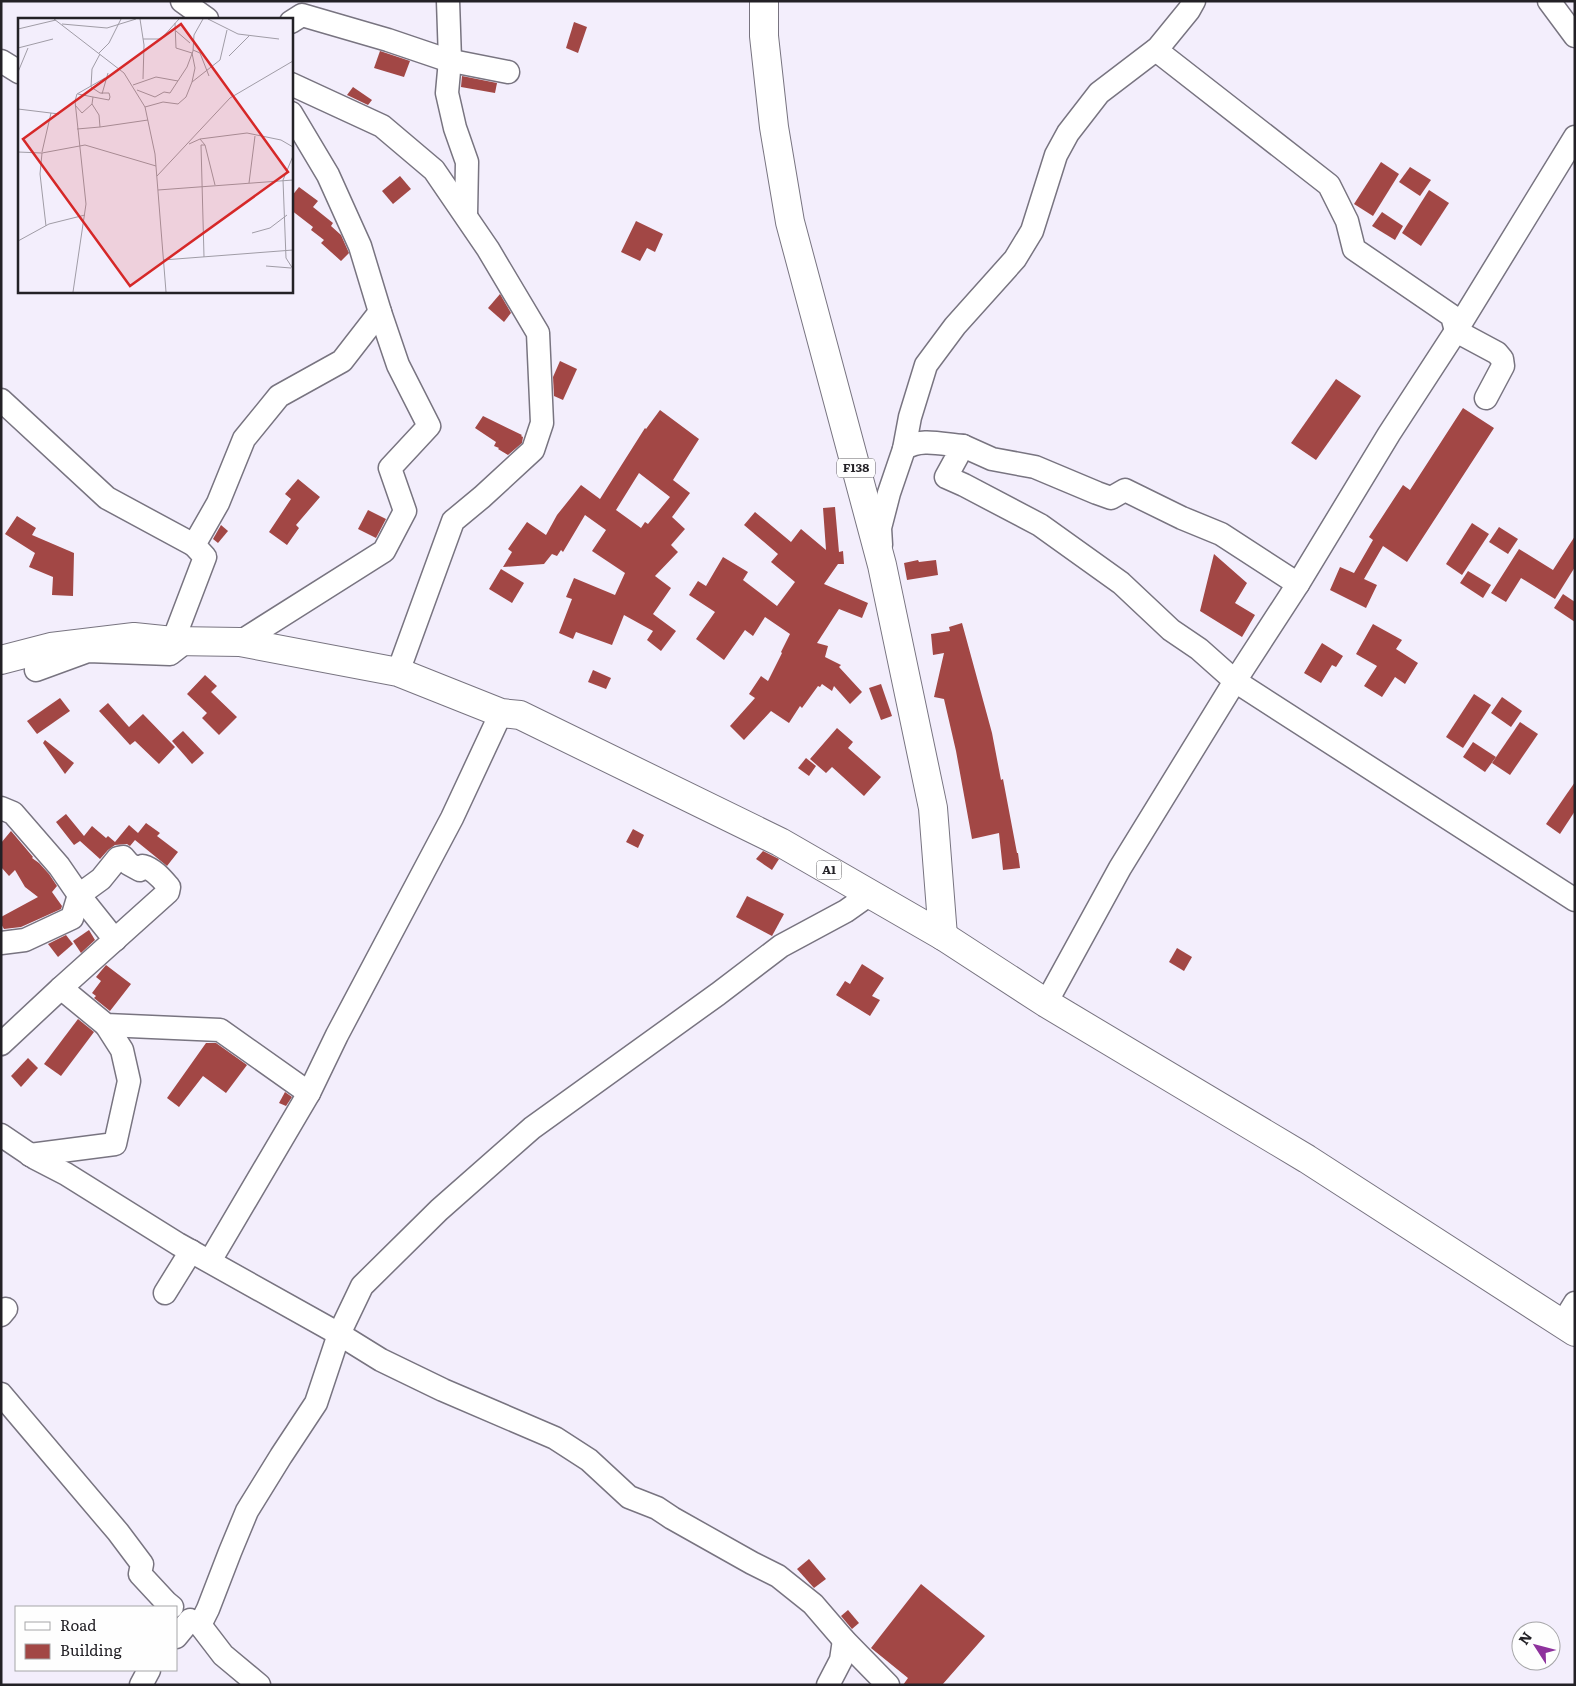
<svg xmlns="http://www.w3.org/2000/svg" width="1576" height="1686" font-family="Literata,serif">
	<style>
		.building { fill: #a24745; fill-rule: evenodd }
		.lines { fill: none; stroke-linecap: round; stroke-linejoin: round }
		.minor-casing { stroke: #787480; stroke-width: 25 }
		.major-casing { stroke: #787480; stroke-width: 30 }
		.highway-casing { stroke: #787480; stroke-width: 30 }
		.minor { stroke: #fff; stroke-width: 22 }
		.major { stroke: #fff; stroke-width: 28 }
		.highway { stroke: #fff; stroke-width: 28 }
		.labels { text-anchor: middle; stroke-width: 5; stroke-linejoin: round; paint-order: stroke }
		.shield { fill: #fefefe; stroke: #656367; stroke-width: 1 }
		.shield-label { font-size: 12px; font-weight: bold; fill: #232126 }
		.inset-road { fill: none; stroke: #a09ca6; stroke-width: 1 }
		.view { fill: #d62828; fill-opacity: 0.15; stroke: #d62828; stroke-width: 2.5 }
		.inset-edge { fill: none; stroke: #232126; stroke-width: 2.5 }
	</style>
	<rect width="100%" height="100%" fill="#f3eefc"/>
	<!-- building -->
	<g class="building">
		<path d="M574 22 587 27 578 53 566 48Z"/>
		<path d="M380 51 410 61 404 77 374 68Z"/>
		<path d="M462 76 497 83 495 93 461 87Z"/>
		<path d="M353 87 372 100 368 105 347 95Z"/>
		<path d="M1381 162 1399 174 1373 216 1354 204Z"/>
		<path d="M1410 167 1431 180 1420 196 1399 182Z"/>
		<path d="M400 176 411 189 393 204 382 191Z"/>
		<path d="M299 187 318 201 313 207 333 223 331 226 341 235 349 253 341 261 321 243 324 240 311 230 313 227 291 210V197Z"/>
		<path d="M1429 190 1449 203 1421 246 1402 233Z"/>
		<path d="M1382 212 1403 226 1395 240 1372 226Z"/>
		<path d="M636 221 663 234 655 252 647 248 640 261 621 252Z"/>
		<path d="M500 294 511 313 504 322 488 308Z"/>
		<path d="M560 361 577 369 563 400 554 396 553 377Z"/>
		<path d="M1336 379 1361 396 1316 460 1291 443Z"/>
		<path d="M1463 408 1494 428 1407 562 1383 546 1364 579 1377 585 1366 608 1330 590 1340 567 1354 573 1373 540 1369 537 1403 485 1410 490Z"/>
		<path d="M660 410 699 439 673 480 690 493 672 517 685 529 671 545 678 552 655 576 671 588 653 614 676 631 661 651 647 640 653 631 624 615 612 645 576 632 573 639 559 633 572 599 566 597 574 578 615 595 625 573 592 551 606 530 585 515 563 552 561 550 557 556 552 554 544 564 503 567 512 552 508 549 527 522 546 535 557 515 581 485 600 499 645 428 646 429ZM639 473 670 497 648 524 645 522 641 528 616 510Z"/>
		<path d="M483 416 522 435 521 436 523 437 522 443 508 455 498 449 499 448 494 446 496 442 475 428Z"/>
		<path d="M298 479 320 497 296 525 299 528 287 545 269 532 291 499 285 494Z"/>
		<path d="M835 507 839 552 843 551 844 564H838L824 584 868 603 862 618 839 609 817 643 828 646 825 657 841 665 839 667 862 692 850 704 834 686 832 691 822 684 820 687 818 686 802 708 800 706 789 723 771 711 744 740 730 726 755 698 749 694 761 676 768 681 782 653 781 652 790 634 765 617 753 636 745 630 724 660 696 639 715 612 689 595 698 581 706 586 723 557 748 572 743 580 777 606 795 582 771 562 778 554 744 525 755 512 791 542 801 529 826 550 823 508Z"/>
		<path d="M368 510 386 519 376 538 358 529Z"/>
		<path d="M17 516 36 528 32 535 74 553 73 596 52 595 53 577 29 567 35 553 5 534Z"/>
		<path d="M1472 523 1489 534 1462 575 1446 564Z"/>
		<path d="M221 525 228 531 218 543 213 539Z"/>
		<path d="M1499 527 1518 539 1508 554 1489 542Z"/>
		<path d="M1575 536V567L1555 599 1521 578 1506 602 1491 593 1519 549 1553 570Z"/>
		<path d="M1214 554 1247 583 1235 603 1255 615 1242 637 1200 611Z"/>
		<path d="M918 560 919 562 936 560 938 575 907 580 904 563Z"/>
		<path d="M501 569 524 583 512 603 489 589Z"/>
		<path d="M1468 571 1491 585 1483 598 1460 583Z"/>
		<path d="M1563 594 1575 602V622L1554 608Z"/>
		<path d="M962 623 992 733 1001 780 1003 779 1017 853H1018L1020 868 1003 870 999 833 972 839 956 751 944 699 934 697 944 653 933 655 931 634 950 631 949 627Z"/>
		<path d="M1373 624 1402 640 1396 649 1418 663 1405 684 1395 677 1382 697 1364 686 1377 666 1356 654Z"/>
		<path d="M1322 643 1343 656 1336 667 1332 665 1321 683 1304 673Z"/>
		<path d="M593 670 611 678 606 689 588 682Z"/>
		<path d="M205 675 217 686 211 692 237 717 219 735 202 718 207 713 187 694Z"/>
		<path d="M881 684 892 716 881 720 869 688Z"/>
		<path d="M1474 694 1491 705 1463 748 1446 737Z"/>
		<path d="M1502 697 1522 711 1511 727 1491 713Z"/>
		<path d="M60 698 70 711 37 734 27 721Z"/>
		<path d="M108 703 129 727 143 714 175 747 159 764 135 741 130 745 99 711Z"/>
		<path d="M1520 722 1538 734 1510 775 1492 763Z"/>
		<path d="M837 728 853 742 848 748 881 777 864 796 832 767 826 773 810 759Z"/>
		<path d="M183 731 204 753 192 764 172 741Z"/>
		<path d="M45 740 74 763 65 774 43 743Z"/>
		<path d="M1473 742 1496 757 1485 772 1463 757Z"/>
		<path d="M806 758 816 766 809 776 798 768Z"/>
		<path d="M1575 782V811L1560 834 1546 824Z"/>
		<path d="M66 814 84 836 92 826 106 838 108 836 115 842 129 825 138 833 146 823 160 833 157 836 178 852 167 866 135 840 130 846 127 844 115 845 108 850 100 859 80 841 74 845 56 822Z"/>
		<path d="M633 829 644 835 638 848 626 842Z"/>
		<path d="M11 831 33 857 32 858 39 863 49 874 57 886 52 892 62 906 61 909 21 927 4 929 1 924V917L38 897 25 887 15 870 9 876 1 867V843Z"/>
		<path d="M763 851 779 859 772 870 756 859Z"/>
		<path d="M747 896 784 914 772 936 736 917Z"/>
		<path d="M89 930 95 940 81 953 73 941Z"/>
		<path d="M66 935 73 944 58 957 48 944Z"/>
		<path d="M1177 948 1192 957 1184 971 1169 962Z"/>
		<path d="M862 964 884 978 872 996 880 1000 870 1016 836 995 845 981 850 984Z"/>
		<path d="M106 965 131 984 110 1011 94 998 96 996 92 993 101 981 96 977Z"/>
		<path d="M78 1019 94 1032 61 1076 44 1064Z"/>
		<path d="M206 1043H216L247 1065 226 1093 203 1076 179 1107 167 1098Z"/>
		<path d="M28 1058 38 1068 21 1087 11 1076Z"/>
		<path d="M285 1092 292 1097 286 1106 279 1103Z"/>
		<path d="M809 1559 826 1579 814 1588 797 1569Z"/>
		<path d="M921 1584 985 1636 942 1685H903L908 1678 871 1648Z"/>
		<path d="M848 1610 859 1623 852 1629 841 1616Z"/>
	</g>
	<g class="lines">
		<!-- minor casing -->
		<g class="minor-casing">
			<g id="minor">
				<path d="M182 1 207 19"/>
				<path d="M448 1 450 60 447 93 455 128 467 162 466 215"/>
				<path d="M1549 1 1575 36"/>
				<path d="M291 22 302 15 388 40 447 60 508 72"/>
				<path d="M1156 50 1329 185 1347 221 1354 249 1452 316 1456 331 1497 353 1502 359 1503 366 1486 398"/>
				<path d="M1 61 19 72"/>
				<path d="M291 84 382 126 434 170 488 249 538 333 542 423 533 450 482 497 453 521 398 672"/>
				<path d="M1 400 107 498 194 545"/>
				<path d="M963 446 992 459 1035 467 1097 493 1111 498 1125 490 1182 518 1221 534 1298 584"/>
				<path d="M904 449 910 417 926 365 955 326 1015 259 1032 231 1056 155 1068 133 1099 93 1158 48 1189 10 1194 1"/>
				<path d="M881 545 880 528 889 493 904 449C920 437 945 445 963 446L946 477 964 485 1040 525 1121 583 1171 630 1199 649 1235 681 1575 900"/>
				<path d="M240 642 384 551 405 511 390 468 429 426 398 365 380 312 360 246 328 175 291 113"/>
				<path d="M36 670 88 651 170 654 188 640 173 641 205 557 194 545 218 503 244 439 279 396 342 361 380 312"/>
				<path d="M1 808 13 813 59 866 79 895 115 940"/>
				<path d="M1 943 25 940 72 918 79 895 101 879 118 858 123 857 129 864 140 870 143 866C154 869 162 879 169 887L168 892 61 988 106 1025 220 1030 309 1093 337 1035 452 818 501 713"/>
				<path d="M1046 1003 1120 868 1235 681 1298 584 1389 434 1456 331 1575 137"/>
				<path d="M1 1044 61 988"/>
				<path d="M1 1135 35 1158 66 1174 178 1244 339 1334 381 1360 443 1390 555 1438 589 1460 629 1497 657 1508 672 1518 752 1563 778 1576 813 1604 844 1640 888 1685"/>
				<path d="M30 1155 115 1144 129 1081 122 1050 106 1025"/>
				<path d="M210 1261 309 1093"/>
				<path d="M165 1293 191 1251"/>
				<path d="M1 1315 6 1309"/>
				<path d="M1562 1324 1575 1303"/>
				<path d="M1 1394 118 1532 142 1564 140 1574 166 1602 172 1607"/>
				<path d="M200 1625 223 1655 259 1685"/>
				<path d="M176 1637 190 1620 200 1625 208 1609 230 1552 247 1511 281 1456 316 1403 339 1334 362 1286 439 1210 532 1128 718 994 781 946 846 911 870 894"/>
				<path d="M141 1685 149 1670"/>
				<path d="M828 1685 841 1660 844 1640"/>
			</g>
		</g>
		<!-- major casing -->
		<g class="major-casing">
			<path id="major" d="M764 1V36L774 127 790 222 882 565 933 808 943 936"/>
		</g>
		<!-- highway casing -->
		<g class="highway-casing">
			<path id="highway" d="M1 660 51 647 134 637 173 641 240 642 398 672 501 713 520 715 780 842 943 936 1046 1003 1307 1159 1575 1332"/>
		</g>
		<!-- minor -->
		<use href="#minor" class="minor"/>
		<!-- major -->
		<use href="#major" class="major"/>
		<!-- highway -->
		<use href="#highway" class="highway"/>
	</g>
	<g class="labels">
		<!-- shield labels -->
		<g class="shield">
			<rect x="837" y="458.5" width="38" height="19" rx="4"/>
			<rect x="816.5" y="860.5" width="25" height="19" rx="4"/>
		</g>
		<g class="shield-label">
			<text x="856" y="472">F138</text>
			<text x="829" y="874">A1</text>
		</g>
	</g>
	<!-- overview -->
	<g transform="translate(18 18)">
		<rect width="275" height="275" fill="#f3eefc"/>
		<path class="inset-road" d="M36 1 106 55 127 89 137 136 148 274M122 1 126 27 125 61M190 1 220 16 261 21M44 6 89 10 118 1M0 11 38 2M158 13 172 25M125 21H143L161 1M0 30 35 21M175 32 182 35 191 58M81 35 91 25 103 1M82 36 74 51 73 69 82 75H91L92 79 91 82 75 79 74 86 81 97 82 109 130 102M211 38 231 18M0 54 10 30M174 64 202 42 209 12M115 67 138 59 160 63M119 72 137 79 146 74 152 75 169 49 175 33 176 17 185 1M60 76 75 79M84 76 90 55M57 87 64 95 74 86M127 89 145 84 160 86 168 79 174 64 177 50 174 35 158 30 157 5M0 91 41 96M59 111 82 109M182 121 229 115 263 122 275 129M171 126 182 121 187 127H183L186 239M187 127 197 167M0 134 24 135 67 127 138 148M24 134 33 95M24 135 22 156 28 208M139 158 212 80 275 43M265 162 268 240 275 251M265 162 275 138M231 165 237 118M140 172 275 162M234 215 252 210 269 197M0 223 31 206 67 197M145 242 275 232M248 248 273 250M55 274 68 186 57 83 59 76 87 60"/>
		<path class="view" d="M163 6 270 154 112 268 5 121Z"/>
		<rect width="275" height="275" class="inset-edge"/>
	</g>
	<!-- border -->
	<rect width="1576" height="1686" fill="none" stroke="#232126" stroke-width="5"/>
	<!-- legend -->
	<rect x="15" y="1606" width="162" height="65" fill="#fefefe" stroke="#a6a6a8"/>
	<rect x="25" y="1622" width="25" height="8" fill="#ffffff" stroke="#a6a6a8"/>
	<text x="60" y="1631" font-size="15" fill="#232126">Road</text>
	<rect x="25" y="1644" width="25" height="15" fill="#a24745" stroke="#a6a6a8"/>
	<text x="60" y="1656" font-size="15" fill="#232126">Building</text>
	<!-- north arrow -->
	<g transform="translate(1536 1646) rotate(306)"><circle r="24" fill="#fefefe" stroke="#a6a6a8"/>
	<path d="M0-4L9 19L0 12L-9 19Z" fill="#8e329d"/>
	<text y="-8" font-size="14" font-weight="bold" text-anchor="middle" fill="#232126">N</text>
	</g>
</svg>
